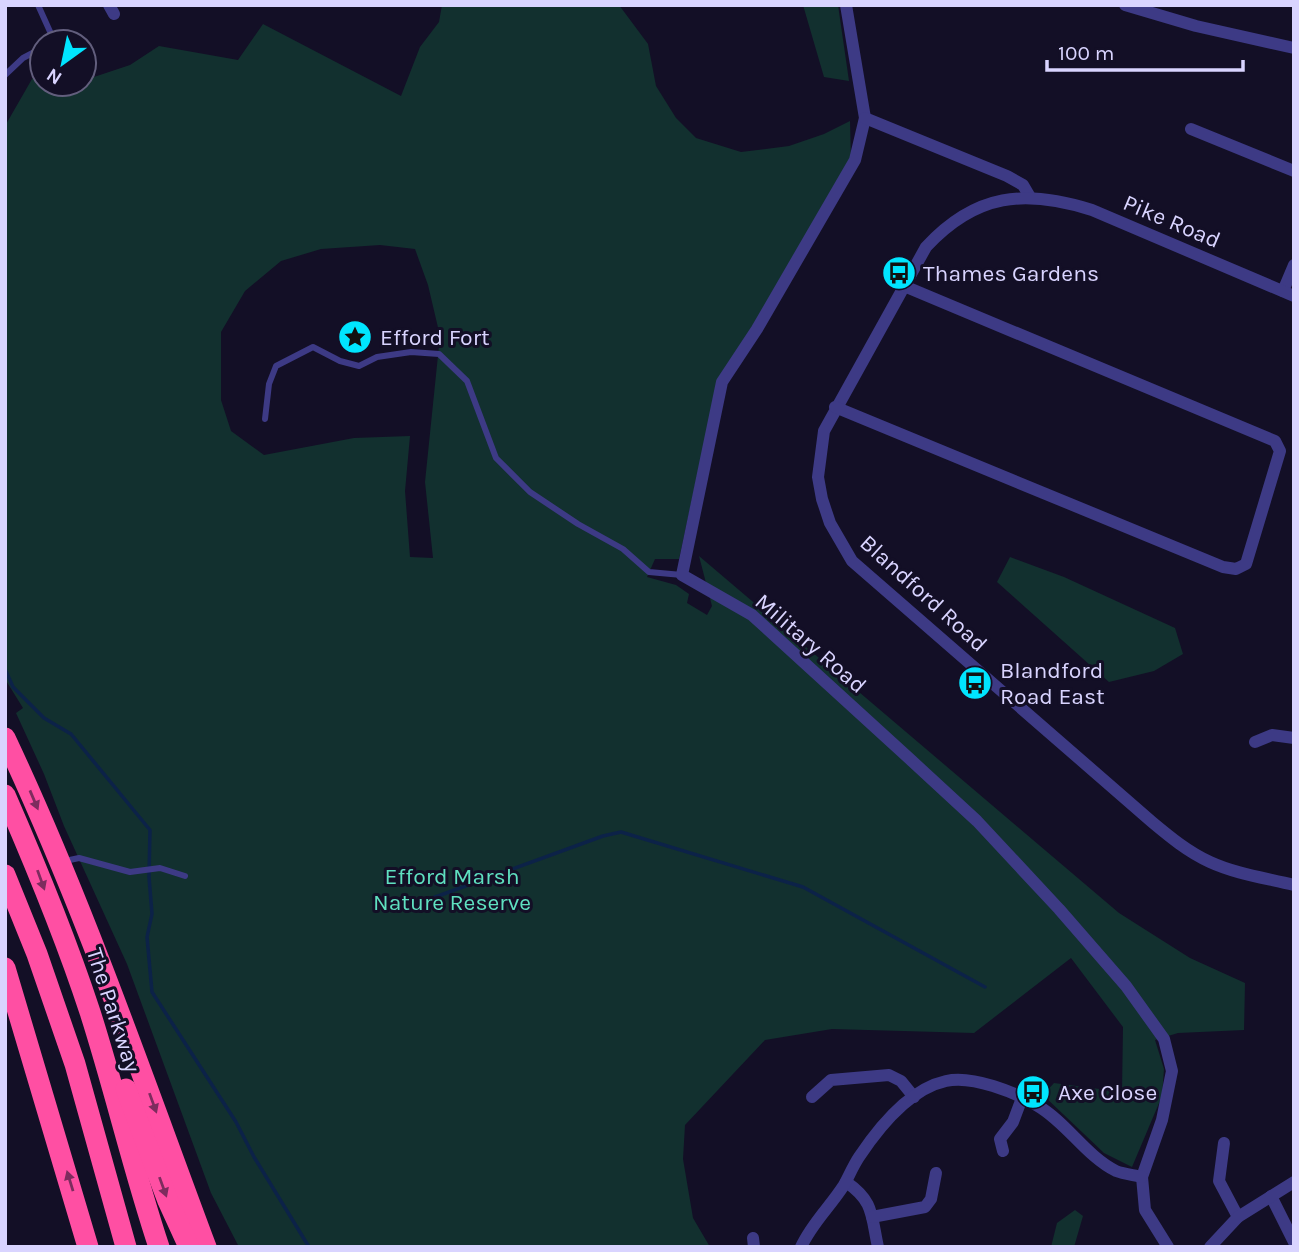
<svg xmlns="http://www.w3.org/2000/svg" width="1299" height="1252" font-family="Karla,sans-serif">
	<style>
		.green { fill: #12302f; fill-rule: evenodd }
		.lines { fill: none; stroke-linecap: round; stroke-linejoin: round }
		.stream { stroke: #0c2248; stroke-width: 3.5 }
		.lane { stroke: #3d3a85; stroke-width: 6 }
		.street { stroke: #3d3a85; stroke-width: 12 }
		.highway { stroke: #ff4fa3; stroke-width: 21 }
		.oneway { fill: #7d2c5e }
		.labels { text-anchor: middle; stroke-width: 6; stroke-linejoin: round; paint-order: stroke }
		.street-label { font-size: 23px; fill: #d9d4ff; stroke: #130f26 }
		.poi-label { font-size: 23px; fill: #d9d4ff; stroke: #130f26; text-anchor: start }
		.park-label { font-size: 23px; fill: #5fe0c0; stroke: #130f26 }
	</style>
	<rect width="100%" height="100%" fill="#130f26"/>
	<!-- green -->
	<g class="green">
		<path d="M442 5H619L648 44 656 86 676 118 696 138 741 152 789 146 824 134 850 121 851 159 756 324 718 379 679 559H655L647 577 676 585 689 594 687 603 707 615 712 606 699 556 1119 913 1190 958 1245 983 1244 1030 1178 1033 1155 1040 1164 1069 1162 1096 1132 1167 1104 1153 1043 1095 1054 1083 1122 1092 1123 1027 1071 958 974 1033 832 1029 765 1040 685 1125 683 1159 693 1218 710 1247H239L211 1193 127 964 64 826 44 774 16 713 23 708 5 679V126L32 79 42 72V84H84V67L94 77 130 65 159 46 238 60 263 24 401 96 420 47 439 22ZM380 245 415 249 428 285 440 336 425 482 433 558 410 557 405 491 410 436 354 438 264 455 231 431 221 400V332L245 291 281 261 321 249Z"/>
		<path d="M803 5H838L849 81 824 77Z"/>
		<path d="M1010 557 1064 577 1175 628 1183 654 1154 671 1109 682 997 582Z"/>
		<path d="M1075 1210 1083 1216 1074 1247H1051L1057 1223Z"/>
	</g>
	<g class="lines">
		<!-- stream -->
		<g class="stream">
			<path d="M5 669 13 687 44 718 71 734 150 830 149 877 152 914 147 937 152 992 236 1122 254 1157 309 1247"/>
			<path d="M427 900 603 836 621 832 803 887 985 987"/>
		</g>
		<!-- lane -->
		<g class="lane">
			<path d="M38 5 52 36 48 42"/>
			<path d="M5 75 23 58 42 48"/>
			<path d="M265 419 269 384 276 366 313 347 340 361 359 366 377 357 411 352 439 354 467 381 496 458 530 492 578 524 623 549 649 572 682 575"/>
			<path d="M65 861 79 858 130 872 160 868 185 876"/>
		</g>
		<!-- street -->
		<g class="street">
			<path d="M109 5 114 14"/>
			<path d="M846 5 865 118 855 160 757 329 722 382 682 575 752 615 912 761 977 821 1059 909 1126 986 1164 1039 1172 1071 1162 1120 1142 1177 1145 1210 1168 1247"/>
			<path d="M1125 5 1196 26 1294 48"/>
			<path d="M865 118 1007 176 1023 185 1030 197"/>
			<path d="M1191 129 1294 171"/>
			<path d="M1283 291 1294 265"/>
			<path d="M1294 296 1092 210C1025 189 976 193 926 247L824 431 818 477 822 499 830 523 852 561 1152 822C1170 837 1188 852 1210 862 1236 874 1266 878 1294 885"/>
			<path d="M835 407 1223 567 1236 569 1246 564 1280 451 1275 441 904 286"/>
			<path d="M1255 742 1272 735 1294 738"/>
			<path d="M812 1097 831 1080 889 1075 901 1081 914 1097"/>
			<path d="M1224 1143 1219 1181 1238 1217"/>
			<path d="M1003 1151 1000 1139 1013 1122 1022 1098"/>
			<path d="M846 1182C874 1201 871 1215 878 1247"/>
			<path d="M1271 1196 1294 1242"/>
			<path d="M872 1217 925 1207 931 1199 936 1173"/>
			<path d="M753 1238 754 1247"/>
			<path d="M801 1247C812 1223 830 1207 844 1185 849 1176 853 1166 859 1157 879 1127 909 1089 946 1081 972 1075 1015 1092 1038 1106 1067 1123 1086 1156 1116 1171 1124 1174 1134 1175 1142 1177"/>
			<path d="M1210 1247 1238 1217 1294 1182"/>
		</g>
		<!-- highway -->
		<g class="highway">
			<path d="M5 738C83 903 142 1076 206 1247"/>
			<path d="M5 795C36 866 66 939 90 1012 115 1090 133 1169 159 1247"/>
			<path d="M5 875 37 954 75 1064 126 1247"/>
			<path d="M5 968 88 1247"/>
			<path d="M126 1089 168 1201 189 1247"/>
		</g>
	</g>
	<!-- one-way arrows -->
	<defs><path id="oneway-solid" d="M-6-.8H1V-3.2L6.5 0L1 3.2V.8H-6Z" transform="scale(1.75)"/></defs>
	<g class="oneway">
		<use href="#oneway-solid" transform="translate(34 800) rotate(67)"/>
		<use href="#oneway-solid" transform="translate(41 880) rotate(70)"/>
		<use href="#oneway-solid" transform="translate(153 1103) rotate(70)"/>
		<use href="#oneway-solid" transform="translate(70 1181) rotate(-107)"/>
		<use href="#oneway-solid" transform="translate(163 1187) rotate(70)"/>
	</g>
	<!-- icons -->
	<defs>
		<g id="bus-disc" transform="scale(1.75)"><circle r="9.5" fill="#00e5ff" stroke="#130f26"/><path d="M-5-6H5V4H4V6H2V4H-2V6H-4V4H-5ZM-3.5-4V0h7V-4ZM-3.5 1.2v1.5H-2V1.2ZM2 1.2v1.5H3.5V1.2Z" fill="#111"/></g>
		<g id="sight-disc" transform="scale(1.75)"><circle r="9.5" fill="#00e5ff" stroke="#130f26"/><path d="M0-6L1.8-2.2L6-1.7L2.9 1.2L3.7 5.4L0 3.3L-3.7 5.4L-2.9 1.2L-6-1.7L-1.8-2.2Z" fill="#111"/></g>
	</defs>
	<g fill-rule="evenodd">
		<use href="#bus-disc" x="899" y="273"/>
		<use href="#sight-disc" x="355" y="337"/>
		<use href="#bus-disc" x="975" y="683"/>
		<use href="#bus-disc" x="1033" y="1092"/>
	</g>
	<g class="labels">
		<!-- street labels -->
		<g class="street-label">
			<text transform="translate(1172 221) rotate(23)" y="8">Pike Road</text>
			<text transform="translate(924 593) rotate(42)" y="8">Blandford Road</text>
			<text transform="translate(811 643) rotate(41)" y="8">Military Road</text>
			<text transform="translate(114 1010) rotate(72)" y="8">The Parkway</text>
		</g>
		<!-- poi labels -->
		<g class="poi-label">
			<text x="923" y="281">Thames Gardens</text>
			<text x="380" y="345">Efford Fort</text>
			<text x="1000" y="678">Blandford<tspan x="1000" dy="26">Road East</tspan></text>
			<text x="1058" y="1100">Axe Close</text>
		</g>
		<!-- park labels -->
		<g class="park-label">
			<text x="452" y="884">Efford Marsh<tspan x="452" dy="26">Nature Reserve</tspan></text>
		</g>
	</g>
	<!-- border -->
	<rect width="1299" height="1252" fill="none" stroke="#d9d4ff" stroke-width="14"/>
	<!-- north arrow -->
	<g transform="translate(63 63) rotate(213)"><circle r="33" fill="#130f26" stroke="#625e7d" stroke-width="2"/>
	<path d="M0-5L12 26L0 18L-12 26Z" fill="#00e5ff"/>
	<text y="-10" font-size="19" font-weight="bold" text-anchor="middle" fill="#d9d4ff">N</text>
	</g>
	<!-- scale -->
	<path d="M1047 60v10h196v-10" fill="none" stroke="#d9d4ff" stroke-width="3.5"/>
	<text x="1058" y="60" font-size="21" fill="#d9d4ff" stroke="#130f26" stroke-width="5" paint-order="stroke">100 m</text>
</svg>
